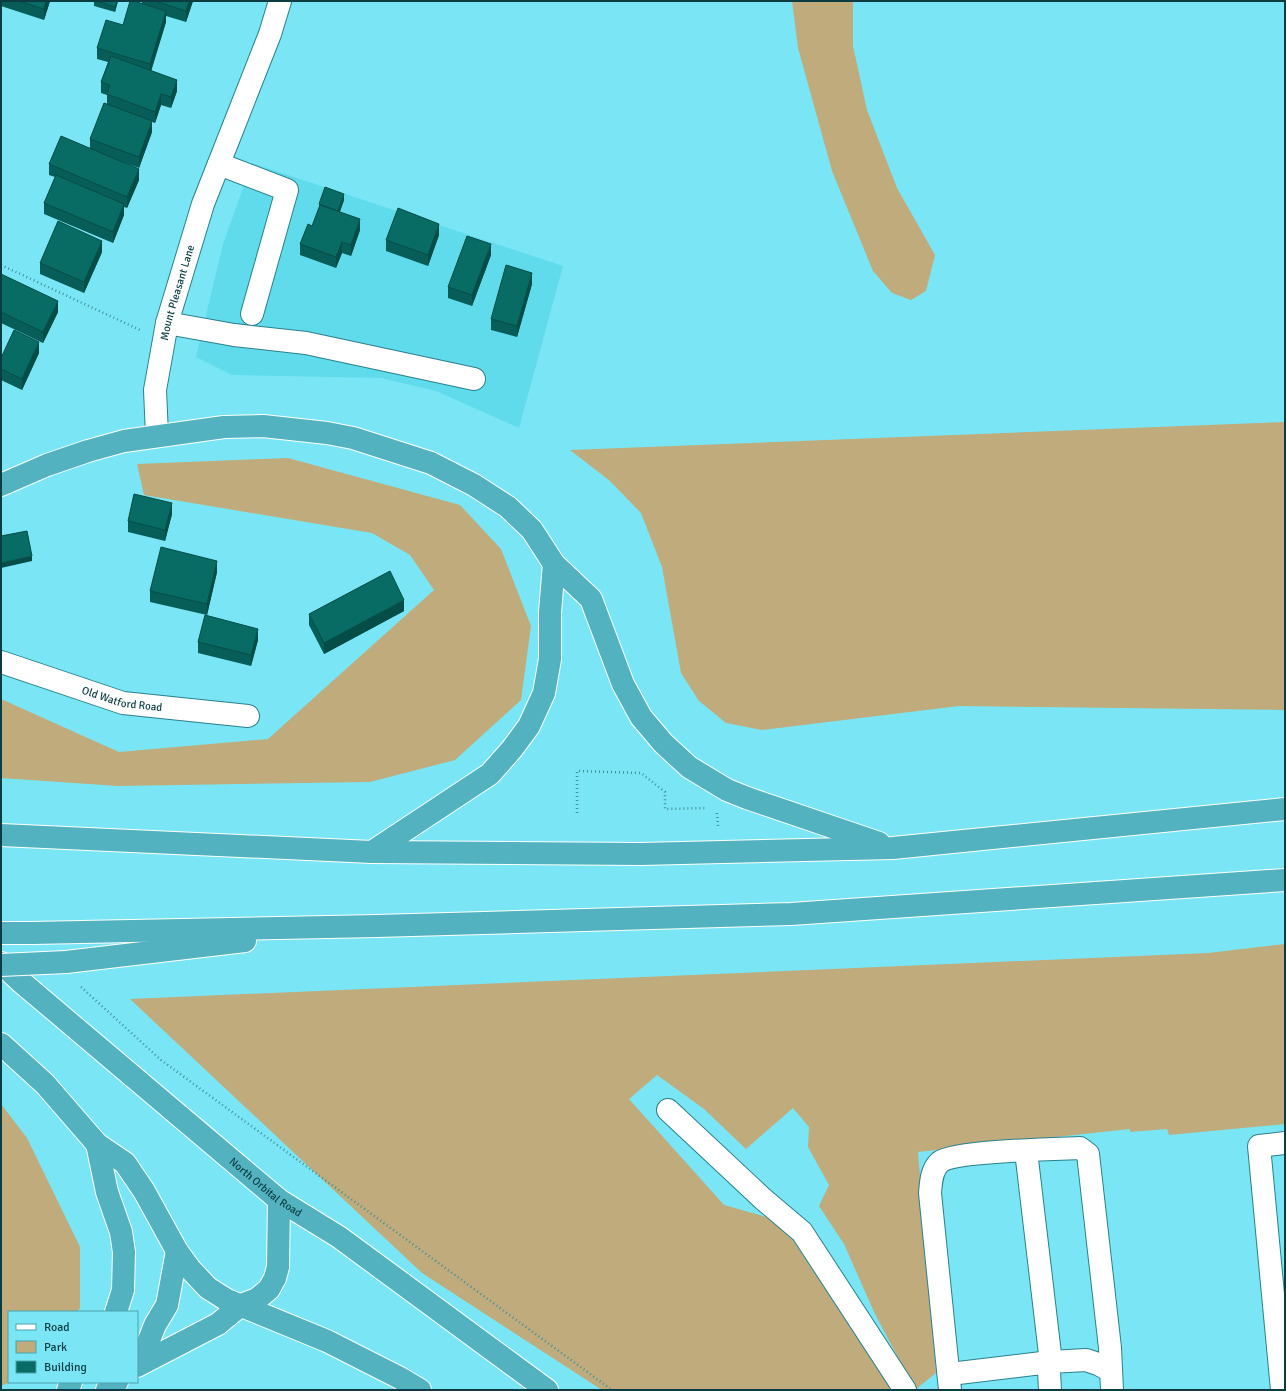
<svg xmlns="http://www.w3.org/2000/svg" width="1286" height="1391" font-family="Signika,sans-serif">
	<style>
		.built { fill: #60dbec }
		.green { fill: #bfab7b }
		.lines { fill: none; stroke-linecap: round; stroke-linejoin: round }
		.minor-casing { stroke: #2a808b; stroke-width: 24 }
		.highway-casing { stroke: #fff; stroke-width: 24 }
		.path { stroke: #41909a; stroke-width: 2.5; stroke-dasharray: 1 3; stroke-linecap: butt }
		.minor { stroke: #fff; stroke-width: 22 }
		.highway { stroke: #53b2bf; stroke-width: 22 }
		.highway-bridge-casing { stroke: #fff; stroke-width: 24; stroke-linecap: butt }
		.highway-bridge { stroke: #53b2bf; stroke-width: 22 }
		.wall { fill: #075d57 }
		.shaded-wall { fill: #064c47 }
		.building { fill: #086c65; stroke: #064c47 }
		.labels { text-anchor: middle; stroke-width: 4; stroke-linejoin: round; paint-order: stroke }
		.street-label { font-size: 11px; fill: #0a3c42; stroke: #7ae6f5 }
	</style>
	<rect width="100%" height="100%" fill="#7ae6f5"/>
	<!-- built -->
	<path class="built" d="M252 163 563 266 519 428 436 391 381 378 232 375 196 357 223 244Z"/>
	<!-- green -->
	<g class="green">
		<path d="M792 1H853V46L867 110 897 188 935 255 926 291 911 300 892 293 873 271 832 171 798 48Z"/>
		<path d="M1285 422V710L959 706 762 730 726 723 699 701 681 673 662 567 641 513 610 481 570 450Z"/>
		<path d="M288 458 460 505 501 549 531 626 521 700 455 760 370 782 118 786 1 778V699L119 752 268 739 434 590 410 555 372 533 144 495 137 464Z"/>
		<path d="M1285 944V1124L1169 1135 1167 1129 1130 1132V1129L918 1152 936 1373 915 1390 874 1312 844 1244 819 1206 829 1185 808 1147 809 1127 793 1108 746 1149 704 1109 657 1075 629 1099 724 1205 770 1218 793 1240 892 1390H602L422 1273 130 999 1208 953Z"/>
		<path d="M1 1104 27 1138 80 1247V1308L77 1312H9V1382H10L1 1386Z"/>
	</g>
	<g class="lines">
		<!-- minor casing -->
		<g class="minor-casing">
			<g id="minor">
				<path d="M219 164 287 190 252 314"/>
				<path d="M167 323 234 335 306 343 474 379"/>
				<path id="s1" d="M157 435 155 390 167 323 203 204 270 34 280 1"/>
				<path id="s2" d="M1 662 123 703 248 716"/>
				<path d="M668 1110 763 1199 802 1232 905 1390"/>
				<path d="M1026 1151 1050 1354 1049 1371 1050 1390"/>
				<path d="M950 1374 1050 1362 1086 1360 1098 1364 1111 1371"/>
				<path d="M950 1390 930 1193C931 1183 931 1170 940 1162 955 1151 1056 1149 1080 1148L1088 1154 1110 1348 1112 1390"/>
				<path d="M1282 1390 1259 1146 1285 1143"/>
			</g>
		</g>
		<!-- highway casing -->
		<g class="highway-casing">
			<g id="highway">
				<path d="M1 485 47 465 88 451 124 441 224 427 263 426 327 433 353 438 431 463 474 485 508 507 532 530 554 564 591 599 623 684 641 717 663 743 689 767 727 790 747 798 879 843"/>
				<path d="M1 835 372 852 641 854 893 848 1285 809"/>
				<path d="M372 852 490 774 512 749 529 726 544 693 550 659V612L554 564"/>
				<path d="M32 933 377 926 791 914 1285 880"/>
				<path d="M66 962 245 941"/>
				<path id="s3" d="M1 963 20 981 279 1200 339 1237 547 1390"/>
				<path d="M1 1044 45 1084 97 1144 125 1163 144 1191 177 1251 190 1269 208 1288 227 1300 327 1341 400 1378 420 1390"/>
				<path d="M97 1144 107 1192 121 1232 124 1252 123 1290 116 1312"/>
				<path d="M140 1363 155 1325 167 1305 177 1251"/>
				<path d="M137 1366 218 1324 241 1305 257 1299 269 1289 275 1278 278 1267 279 1200"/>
				<path d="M68 1390 71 1382"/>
				<path d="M107 1390 117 1382"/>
			</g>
		</g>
		<!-- path -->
		<g class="path">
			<path d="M1 265 140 330"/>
			<path d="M577 813V771L641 773 665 792V809L706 808"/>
			<path d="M717 813 718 826"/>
			<path d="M81 987 161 1060 612 1390"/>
		</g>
		<!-- minor -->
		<use href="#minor" class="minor"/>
		<!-- highway -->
		<use href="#highway" class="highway"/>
		<!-- highway-bridge casing -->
		<g class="highway-bridge-casing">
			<g id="highway-bridge">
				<path d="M1 933H32"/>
				<path d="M1 965 66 962"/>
			</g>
		</g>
		<!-- highway-bridge -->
		<use href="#highway-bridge" class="highway-bridge"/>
	</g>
	<!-- wall -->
	<g class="wall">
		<path d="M1 1H50L44 20 1 6Z"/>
		<path d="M94 1H118L115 12 94 6Z"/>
		<path d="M142 1H193L186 22 166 16V22L151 70 177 91 171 108 161 105 155 123 152 122V132L139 168 119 161 139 180 127 208 124 207V215L113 243 44 214V203L55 177 49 175V164L90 149V139L107 104V95L101 93V82L108 62 97 59V48L123 25 142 3Z"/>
		<path d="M344 200 340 212 360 230 351 256 342 253 336 268 300 255V244L312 226 319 207V204Z"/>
		<path d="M439 235 428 266 386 251V240Z"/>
		<path d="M102 252 84 293 40 274V263Z"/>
		<path d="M491 255 472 306 448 298V287Z"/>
		<path d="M1 274 58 312 43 343 1 323Z"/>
		<path d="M532 284 517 337 491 330V319Z"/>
		<path d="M39 353 22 390 1 380V358Z"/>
		<path d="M172 514 165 541 128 532V521Z"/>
		<path d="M217 572 207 615 150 602V591Z"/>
		<path d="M404 611 324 654 309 625V614Z"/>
		<path d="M258 640 251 666 198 653V642Z"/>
	</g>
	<!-- shaded-wall -->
	<g class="shaded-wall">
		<path d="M46 1H50L44 20V9Z"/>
		<path d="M117 1H118L115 12V7Z"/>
		<path d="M189 1H193L186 22V11Z"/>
		<path d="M166 11V22L150 75V64Z"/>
		<path d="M177 80V91L171 108V97Z"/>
		<path d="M161 94V105L155 123V112Z"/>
		<path d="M152 121V132L139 168V157Z"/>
		<path d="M139 169V180L127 208V197Z"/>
		<path d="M344 194V200L338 216V211Z"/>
		<path d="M124 204V215L113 243V232Z"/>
		<path d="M360 219V230L351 256V245Z"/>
		<path d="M439 224V235L428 266V255Z"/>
		<path d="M102 241V252L84 293V282Z"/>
		<path d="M342 242V253L336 268V257Z"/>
		<path d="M491 244V255L472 306V295Z"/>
		<path d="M532 273V284L517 337V326Z"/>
		<path d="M58 301V312L43 343V332Z"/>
		<path d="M39 342V353L22 390V379Z"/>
		<path d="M172 503V514L165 541V530Z"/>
		<path d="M32 556V561L1 568V563Z"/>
		<path d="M217 561V572L207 615V604Z"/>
		<path d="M404 600V611L324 654V643Z"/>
		<path d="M258 629V640L251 666V655Z"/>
	</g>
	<!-- building -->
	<g class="building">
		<path d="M19 1H46L44 9Z"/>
		<path d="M97 1H117L115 7Z"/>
		<path d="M130 1H134L166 11 150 64 97 48 106 20 123 25Z"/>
		<path d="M155 1H189L186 11Z"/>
		<path d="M111 56 177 80 171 97 161 94 155 112 107 94 110 85 101 82Z"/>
		<path d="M104 103 152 121 139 157 90 139Z"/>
		<path d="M61 136 139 169 127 197 49 164Z"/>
		<path d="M56 175 124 204 113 232 44 203Z"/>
		<path d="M325 187 344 194 338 211 319 204Z"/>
		<path d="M320 205 360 219 351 245 342 242 336 257 300 244 308 224 312 226Z"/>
		<path d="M398 208 439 224 428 255 386 240Z"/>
		<path d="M58 221 102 241 84 282 40 263Z"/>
		<path d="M467 236 491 244 472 295 448 287Z"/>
		<path d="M506 265 532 273 517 326 491 319Z"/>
		<path d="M1 274 58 301 43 332 1 312Z"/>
		<path d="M14 330 39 342 22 379 1 369V358Z"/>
		<path d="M134 494 172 503 165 530 128 521Z"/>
		<path d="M27 531 32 556 1 563V536Z"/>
		<path d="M161 547 217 561 207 604 150 591Z"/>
		<path d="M390 571 404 600 324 643 309 614Z"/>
		<path d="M205 615 258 629 251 655 198 642Z"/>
	</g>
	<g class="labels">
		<!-- street labels -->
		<g class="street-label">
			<text dy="4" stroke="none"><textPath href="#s1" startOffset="145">Mount Pleasant Lane</textPath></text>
			<text dy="4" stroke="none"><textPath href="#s2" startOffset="127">Old Watford Road</textPath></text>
			<text dy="4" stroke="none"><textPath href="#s3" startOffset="347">North Orbital Road</textPath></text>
		</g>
	</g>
	<!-- border -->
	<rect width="1286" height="1391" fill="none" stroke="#0a3c42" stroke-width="4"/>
	<!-- legend -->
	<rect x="8" y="1311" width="130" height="72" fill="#7ae6f5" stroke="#4da2ad"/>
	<rect x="16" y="1324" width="20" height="6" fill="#ffffff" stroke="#4da2ad"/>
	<text x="44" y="1331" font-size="12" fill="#0a3c42">Road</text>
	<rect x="16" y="1341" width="20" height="12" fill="#bfab7b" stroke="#4da2ad"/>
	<text x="44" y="1351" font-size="12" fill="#0a3c42">Park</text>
	<rect x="16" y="1361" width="20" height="12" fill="#086c65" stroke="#4da2ad"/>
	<text x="44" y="1371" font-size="12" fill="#0a3c42">Building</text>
</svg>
